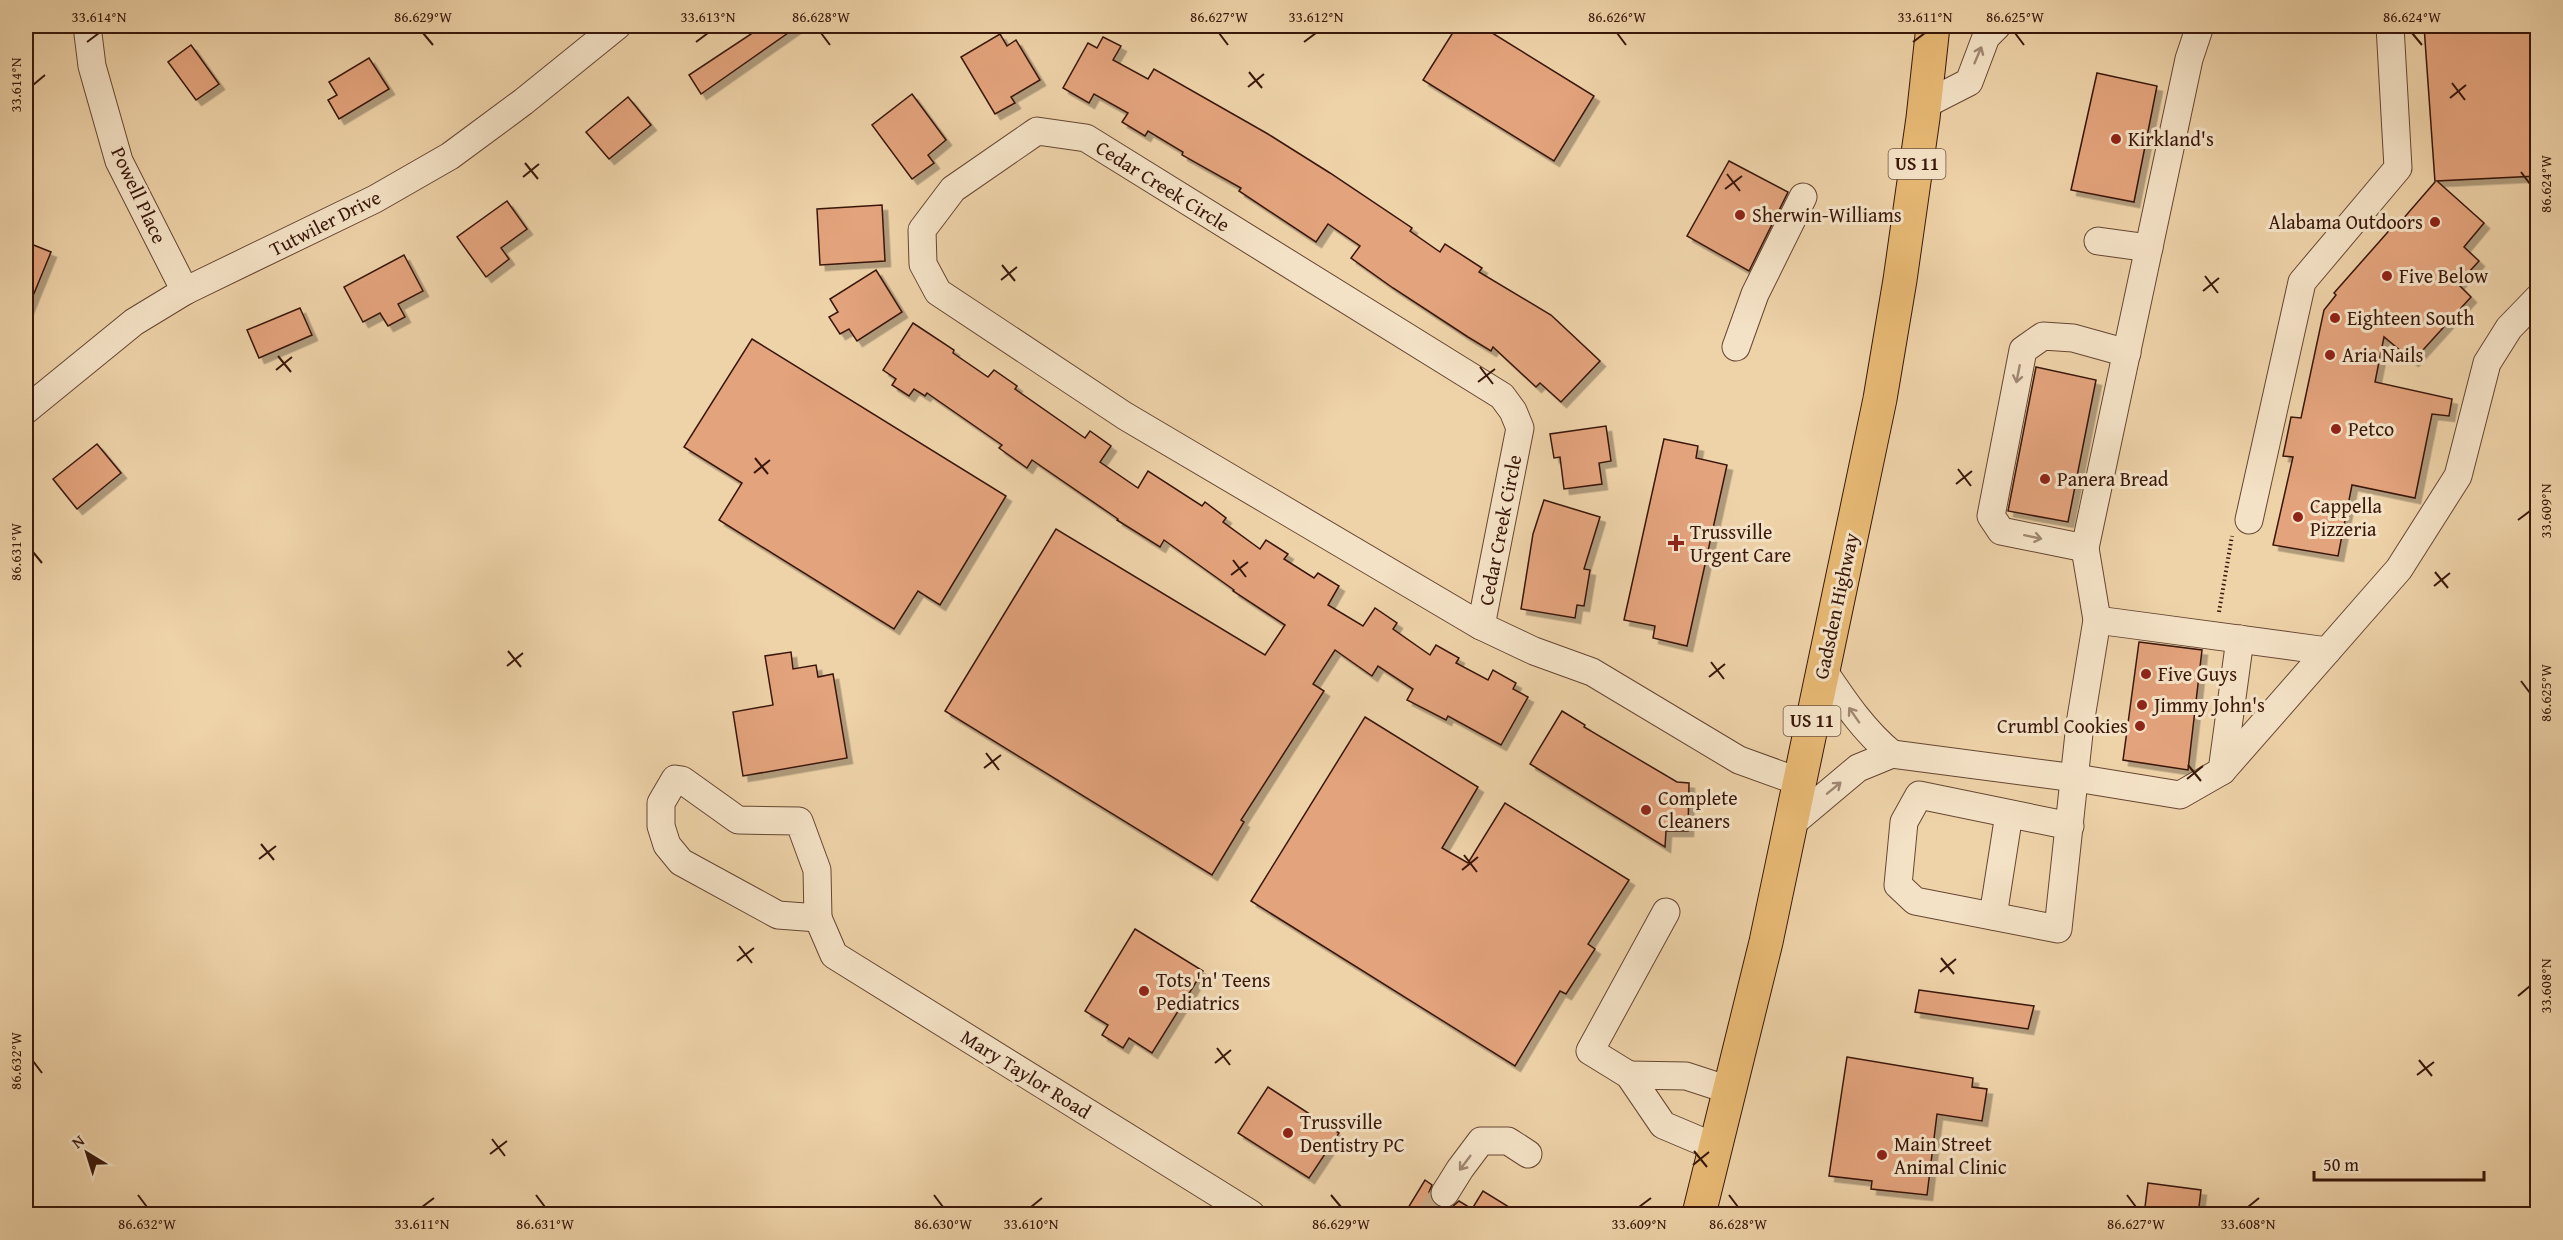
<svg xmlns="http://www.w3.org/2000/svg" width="2563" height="1240" font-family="'Gentium Book Plus',serif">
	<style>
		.building { fill: #e3a37b; stroke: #39170a; stroke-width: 1.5; filter: url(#shadow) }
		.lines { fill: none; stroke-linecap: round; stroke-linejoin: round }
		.minor-tunnel { stroke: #caad88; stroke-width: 27; stroke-dasharray: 27 14; stroke-linecap: butt }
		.minor-casing { stroke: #664632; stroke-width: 29 }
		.major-casing { stroke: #39170a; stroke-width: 35 }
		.path { stroke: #39170a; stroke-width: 4; stroke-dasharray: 1.5 3; stroke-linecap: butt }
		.minor { stroke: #f4e2c6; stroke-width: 27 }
		.major { stroke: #e7b974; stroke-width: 33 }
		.oneway { stroke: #a08771 }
		.ticks { fill: none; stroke: #39170a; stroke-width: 2 }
		.poi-dot { fill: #8f2418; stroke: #f4e2c6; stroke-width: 2 }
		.labels { text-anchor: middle; stroke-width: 6; stroke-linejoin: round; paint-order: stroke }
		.shield { fill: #f4e2c6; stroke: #715442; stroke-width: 1.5 }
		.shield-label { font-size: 18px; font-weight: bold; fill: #39170a }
		.poi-label { font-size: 20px; fill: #39170a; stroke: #f4e2c6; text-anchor: start }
		.street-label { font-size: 20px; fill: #39170a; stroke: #f4e2c6 }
		.neatline { fill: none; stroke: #39170a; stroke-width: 2 }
		.ticks-label { font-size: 15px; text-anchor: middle; fill: #39170a }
	</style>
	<defs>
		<filter id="shadow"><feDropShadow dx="5.5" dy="5.5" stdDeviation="0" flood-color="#0004"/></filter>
	</defs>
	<rect width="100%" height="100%" fill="#eed2a8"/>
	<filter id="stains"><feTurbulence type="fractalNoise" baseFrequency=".00333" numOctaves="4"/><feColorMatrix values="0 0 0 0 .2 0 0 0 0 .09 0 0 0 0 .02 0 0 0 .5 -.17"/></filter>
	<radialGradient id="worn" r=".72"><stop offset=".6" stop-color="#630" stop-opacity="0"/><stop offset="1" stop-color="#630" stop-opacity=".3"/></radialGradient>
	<!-- building -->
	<g class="building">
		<path d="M763 26H798L701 94 689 75Z"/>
		<path d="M1457 26H1481L1594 96 1554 161 1423 80Z"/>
		<path d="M2424 26H2538V176L2437 181 2484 223 2464 247 2479 261 2458 284 2471 297 2413 361 2384 337 2375 382 2452 399 2449 416 2432 414 2415 498 2352 485 2338 556 2273 545 2293 457 2283 456 2291 417 2301 418 2324 310 2336 295 2334 293 2394 225 2396 227 2435 182Z"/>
		<path d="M1000 34 1007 46 1016 40 1040 80 1011 97 1015 103 995 114 961 57Z"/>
		<path d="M1103 37 1121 46 1113 60 1148 79 1154 69 1268 134 1330 173 1412 228 1410 231 1440 252 1445 244 1482 268 1479 272 1551 315 1600 361 1561 402 1540 383 1536 387 1493 347 1491 351 1468 337 1393 288 1351 258 1360 246 1328 224 1316 242 1239 191 1241 188 1182 155 1183 152 1148 131 1145 136 1122 122 1128 113 1094 94 1089 103 1063 88 1088 43 1097 48Z"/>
		<path d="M191 45 219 84 196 100 168 62Z"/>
		<path d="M369 58 389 89 339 119 328 100 337 95 329 82Z"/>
		<path d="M2097 73 2157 86 2134 202 2071 190Z"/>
		<path d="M912 94 946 140 928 155 934 163 912 179 872 125Z"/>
		<path d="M628 97 651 125 609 159 586 132Z"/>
		<path d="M1729 161 1788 192 1749 271 1687 236Z"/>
		<path d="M507 201 527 229 501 248 509 259 486 277 457 237Z"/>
		<path d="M882 205 885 261 820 265 817 209Z"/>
		<path d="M26 242 51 252 26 313Z"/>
		<path d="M404 255 423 291 398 304 405 317 388 326 380 313 363 322 344 287Z"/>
		<path d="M876 270 902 312 857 341 849 329 840 334 829 317 838 312 830 299Z"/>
		<path d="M300 308 312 335 259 358 247 330Z"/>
		<path d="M913 323 954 350 953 353 988 377 994 370 1017 386 1015 389 1085 438 1090 431 1111 446 1100 462 1138 488 1148 471 1202 506 1205 502 1226 518 1223 522 1260 549 1266 540 1288 554 1284 559 1314 578 1318 573 1339 586 1328 605 1363 626 1375 608 1397 623 1393 629 1430 655 1436 645 1459 658 1456 663 1488 680 1493 670 1516 683 1513 689 1528 697 1501 745 1448 716 1446 720 1407 700 1413 689 1378 666 1372 676 1335 650 1313 684 1324 691 1241 820 1244 822 1212 875 945 711 1056 529 1265 655 1285 625 1233 591 1234 590 1164 540 1160 547 1117 520 1118 519 1032 460 1027 468 999 448 1002 445 927 393 925 396 914 389 909 396 892 385 896 379 883 370Z"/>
		<path d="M752 339 1006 496 940 605 918 591 894 629 719 520 742 483 684 447Z"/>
		<path d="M2036 367 2096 380 2068 522 2008 511Z"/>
		<path d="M1606 426 1611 461 1599 463 1602 484 1564 489 1560 457 1554 458 1550 434Z"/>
		<path d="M1664 439 1698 446 1696 458 1727 465 1687 646 1653 638 1655 626 1624 620Z"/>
		<path d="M97 444 121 473 77 509 53 479Z"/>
		<path d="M1544 500 1600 517 1584 569 1590 570 1584 606 1577 605 1575 618 1521 609 1533 534Z"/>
		<path d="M2139 642 2202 650 2188 770 2123 760Z"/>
		<path d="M791 652 793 669 816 665 818 677 833 674 847 758 743 776 733 712 773 705 765 656Z"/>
		<path d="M1562 711 1585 725 1584 727 1677 782 1689 783 1688 831H1666L1665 847 1530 764Z"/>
		<path d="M1365 717 1478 787 1442 848 1468 863 1505 803 1629 880 1588 944 1595 949 1566 994 1560 991 1515 1066 1251 901Z"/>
		<path d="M1135 929 1203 971 1152 1053 1129 1038 1123 1048 1102 1035 1108 1025 1085 1011Z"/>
		<path d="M1919 990 2034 1006 2028 1029 1915 1012Z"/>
		<path d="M1847 1057 1973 1078 1972 1087 1987 1089 1982 1121 1937 1114 1927 1195 1871 1189 1872 1181 1829 1176Z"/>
		<path d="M1268 1087 1339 1133 1309 1178 1238 1133Z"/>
		<path d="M1425 1180 1432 1185 1429 1192 1431 1200 1437 1207 1445 1209 1452 1207 1459 1201 1472 1209 1483 1191 1522 1215H1418L1408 1208Z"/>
		<path d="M2148 1183 2201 1190 2198 1215H2144Z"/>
	</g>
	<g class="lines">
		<!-- minor-tunnel -->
		<path class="minor-tunnel" d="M1431 1214 1445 1193"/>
		<!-- minor casing -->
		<g class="minor-casing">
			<g id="minor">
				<path d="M87 26 92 66 119 161 185 291"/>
				<path d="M1924 105 1969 82 1986 37 1997 26"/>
				<path d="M1037 131 1086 138 1502 396 1513 411 1520 428 1481 626 1125 416 938 292 923 264 922 230 953 189Z"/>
				<path d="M2098 241 2149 248"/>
				<path d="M1736 347 1755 294 1803 197"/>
				<path d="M26 410 134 322 185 291 375 199 450 156 523 102 617 26"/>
				<path d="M2249 520 2302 282 2398 168 2390 26"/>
				<path d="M2085 548 2001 531 1991 516 2023 350 2043 336 2073 338 2127 353"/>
				<path d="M2097 620 2327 651"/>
				<path d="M1481 626 1534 651 1592 672 1739 760 1800 782"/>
				<path d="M1823 670C1844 701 1863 730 1892 754"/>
				<path d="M2222 771 2240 639"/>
				<path d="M675 779 682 780 738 820 799 821 817 870 818 918 778 915 681 862 667 845 661 826V803Z"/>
				<path d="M1789 826 1858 768 1892 754 2076 778 2180 795 2222 771 2399 569 2458 476 2487 363 2509 328 2538 298"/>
				<path d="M2070 826 1919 795 1904 822 1898 885 1915 901 2058 929 2080 724 2097 620 2085 548 2189 59 2200 26"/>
				<path d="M1666 912 1590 1051 1629 1075 1663 1125 1715 1147"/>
				<path d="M1993 916 2009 814"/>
				<path d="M818 918 834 955 1251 1214"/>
				<path d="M1629 1075 1686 1076 1729 1090"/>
				<path d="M1445 1193 1460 1169 1481 1141H1508L1528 1154"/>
			</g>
		</g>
		<!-- major casing -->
		<g class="major-casing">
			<path id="major" d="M1699 1214 1766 942 1880 399 1900 280 1923 118 1933 26"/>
		</g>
		<!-- path -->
		<path class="path" d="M2219 612 2232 536"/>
		<!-- minor -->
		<use href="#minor" class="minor"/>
		<!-- major -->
		<use href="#major" class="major"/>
	</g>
	<!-- one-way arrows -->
	<defs><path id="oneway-shaft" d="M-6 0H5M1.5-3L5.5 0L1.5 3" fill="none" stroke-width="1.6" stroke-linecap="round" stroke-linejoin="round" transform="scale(1.5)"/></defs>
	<g class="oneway">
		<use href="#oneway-shaft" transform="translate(1978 55) rotate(-67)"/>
		<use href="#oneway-shaft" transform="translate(2018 374) rotate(101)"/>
		<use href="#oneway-shaft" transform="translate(2033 537) rotate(12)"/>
		<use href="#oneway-shaft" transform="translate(1854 715) rotate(-125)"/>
		<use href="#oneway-shaft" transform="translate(1834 788) rotate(-39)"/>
		<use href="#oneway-shaft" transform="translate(1465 1163) rotate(127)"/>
	</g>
	<!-- ticks -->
	<path class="ticks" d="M423 33 433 45M821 33 830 45M1219 33 1228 45M1617 33 1626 45M2015 33 2024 45M2412 33 2422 45M87 42 99 33M696 42 708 33M1304 42 1316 33M1913 42 1925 33M1249 72 1262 88M2452 83 2465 100M33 85 45 75M1248 87 1264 74M2450 98 2466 85M525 163 538 179M2521 172 2530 184M1727 174 1740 191M523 177 539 164M1725 189 1742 176M1002 265 1015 281M2205 276 2218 293M1001 280 1017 267M2203 291 2219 278M278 356 291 372M1480 367 1493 384M276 370 292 357M1478 382 1495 369M755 458 768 474M1958 469 1971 486M754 473 770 460M1956 484 1972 471M2518 520 2530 511M33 552 42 563M1233 560 1246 577M2435 572 2448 588M1231 575 1248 562M2434 586 2450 573M508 651 521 667M1711 662 1724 679M507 666 523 653M1709 677 1725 664M2521 681 2530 693M986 753 999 770M2188 765 2201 781M984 768 1001 755M2187 779 2203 766M261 844 274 860M1464 855 1477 872M259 859 276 846M1462 870 1478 857M739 946 752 963M1941 958 1954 974M737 961 754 948M1940 972 1956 959M2518 996 2530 986M1217 1048 1230 1065M2419 1060 2432 1076M33 1061 42 1073M1215 1063 1231 1050M2417 1075 2434 1062M492 1139 505 1156M1694 1151 1707 1167M490 1154 507 1141M1693 1165 1709 1152M138 1195 147 1207M536 1195 545 1207M934 1195 943 1207M1331 1195 1341 1207M1729 1195 1738 1207M2127 1195 2136 1207M422 1207 434 1198M1031 1207 1042 1198M1639 1207 1651 1198M2248 1207 2259 1198"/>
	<!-- markers -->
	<g class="poi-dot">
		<circle cx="2116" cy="139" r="6"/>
		<circle cx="1740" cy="215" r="6"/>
		<circle cx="2435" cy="222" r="6"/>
		<circle cx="2387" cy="276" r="6"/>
		<circle cx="2335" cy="318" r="6"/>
		<circle cx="2330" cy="355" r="6"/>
		<circle cx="2336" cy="429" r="6"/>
		<circle cx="2045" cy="479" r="6"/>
		<circle cx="2298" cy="517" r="6"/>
		<path d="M1673 534h6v6h6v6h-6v6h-6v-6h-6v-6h6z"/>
		<circle cx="2146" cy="674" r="6"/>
		<circle cx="2142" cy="705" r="6"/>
		<circle cx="2140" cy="726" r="6"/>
		<circle cx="1646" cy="810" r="6"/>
		<circle cx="1144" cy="991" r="6"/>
		<circle cx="1288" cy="1133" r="6"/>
		<circle cx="1882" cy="1155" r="6"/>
	</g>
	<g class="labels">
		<!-- shield labels -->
		<g class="shield">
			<rect x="1888.5" y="149" width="57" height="30" rx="4.5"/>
			<rect x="1783.5" y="706" width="57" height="30" rx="4.5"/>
		</g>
		<g class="shield-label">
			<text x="1917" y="170">US 11</text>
			<text x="1812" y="727">US 11</text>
		</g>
		<!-- poi labels -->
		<g class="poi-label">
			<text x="2128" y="146">Kirkland's</text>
			<text x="1752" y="222">Sherwin-Williams</text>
			<text x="2423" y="229" text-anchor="end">Alabama Outdoors</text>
			<text x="2399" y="283">Five Below</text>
			<text x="2347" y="325">Eighteen South</text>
			<text x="2342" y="362">Aria Nails</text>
			<text x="2348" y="436">Petco</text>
			<text x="2057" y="486">Panera Bread</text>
			<text x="2310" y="513">Cappella<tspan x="2310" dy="23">Pizzeria</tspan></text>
			<text x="1690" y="539">Trussville<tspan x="1690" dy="23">Urgent Care</tspan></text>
			<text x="2158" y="681">Five Guys</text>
			<text x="2154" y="712">Jimmy John's</text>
			<text x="2128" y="733" text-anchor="end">Crumbl Cookies</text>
			<text x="1658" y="805">Complete<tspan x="1658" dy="23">Cleaners</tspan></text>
			<text x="1156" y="987">Tots 'n' Teens<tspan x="1156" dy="23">Pediatrics</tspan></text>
			<text x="1300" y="1129">Trussville<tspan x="1300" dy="23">Dentistry PC</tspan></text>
			<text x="1894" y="1151">Main Street<tspan x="1894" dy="23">Animal Clinic</tspan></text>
		</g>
		<!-- street labels -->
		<g class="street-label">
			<text transform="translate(1163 186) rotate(32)" y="7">Cedar Creek Circle</text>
			<text transform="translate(139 195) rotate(65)" y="7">Powell Place</text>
			<text transform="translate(325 223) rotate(-27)" y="7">Tutwiler Drive</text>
			<text transform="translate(1500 530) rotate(-79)" y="7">Cedar Creek Circle</text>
			<text transform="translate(1836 606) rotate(-78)" y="7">Gadsden Highway</text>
			<text transform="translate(1026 1074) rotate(32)" y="7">Mary Taylor Road</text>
		</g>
	</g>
	<!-- margin -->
	<rect width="2563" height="1240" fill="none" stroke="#eed2a8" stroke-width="66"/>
	<!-- north arrow -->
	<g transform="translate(87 1153) rotate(322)" stroke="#f4e2c6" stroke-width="4.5" paint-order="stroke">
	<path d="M0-4.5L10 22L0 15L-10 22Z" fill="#39170a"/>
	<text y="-9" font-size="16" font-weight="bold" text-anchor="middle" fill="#39170a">N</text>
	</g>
	<!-- scale -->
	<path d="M2314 1171v9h170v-9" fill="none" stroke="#39170a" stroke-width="3"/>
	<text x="2323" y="1171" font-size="18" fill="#39170a" stroke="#f4e2c6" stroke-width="4.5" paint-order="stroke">50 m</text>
	<rect x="33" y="33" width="2497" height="1174" class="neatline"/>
	<g class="ticks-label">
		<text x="99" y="22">33.614°N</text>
		<text x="423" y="22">86.629°W</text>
		<text x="708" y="22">33.613°N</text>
		<text x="821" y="22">86.628°W</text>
		<text x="1219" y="22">86.627°W</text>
		<text x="1316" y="22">33.612°N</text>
		<text x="1617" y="22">86.626°W</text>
		<text x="1925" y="22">33.611°N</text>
		<text x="2015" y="22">86.625°W</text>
		<text x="2412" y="22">86.624°W</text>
		<text transform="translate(16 85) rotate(-90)" y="5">33.614°N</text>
		<text transform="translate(2546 184) rotate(-90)" y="5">86.624°W</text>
		<text transform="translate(2546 511) rotate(-90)" y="5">33.609°N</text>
		<text transform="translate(16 552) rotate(-90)" y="5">86.631°W</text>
		<text transform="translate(2546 693) rotate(-90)" y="5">86.625°W</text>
		<text transform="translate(2546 986) rotate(-90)" y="5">33.608°N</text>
		<text transform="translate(16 1061) rotate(-90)" y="5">86.632°W</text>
		<text x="147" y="1229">86.632°W</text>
		<text x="422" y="1229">33.611°N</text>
		<text x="545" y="1229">86.631°W</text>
		<text x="943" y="1229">86.630°W</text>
		<text x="1031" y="1229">33.610°N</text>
		<text x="1341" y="1229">86.629°W</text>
		<text x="1639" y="1229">33.609°N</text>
		<text x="1738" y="1229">86.628°W</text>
		<text x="2136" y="1229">86.627°W</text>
		<text x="2248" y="1229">33.608°N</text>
	</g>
	<rect width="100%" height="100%" filter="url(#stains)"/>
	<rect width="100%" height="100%" fill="url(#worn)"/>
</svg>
